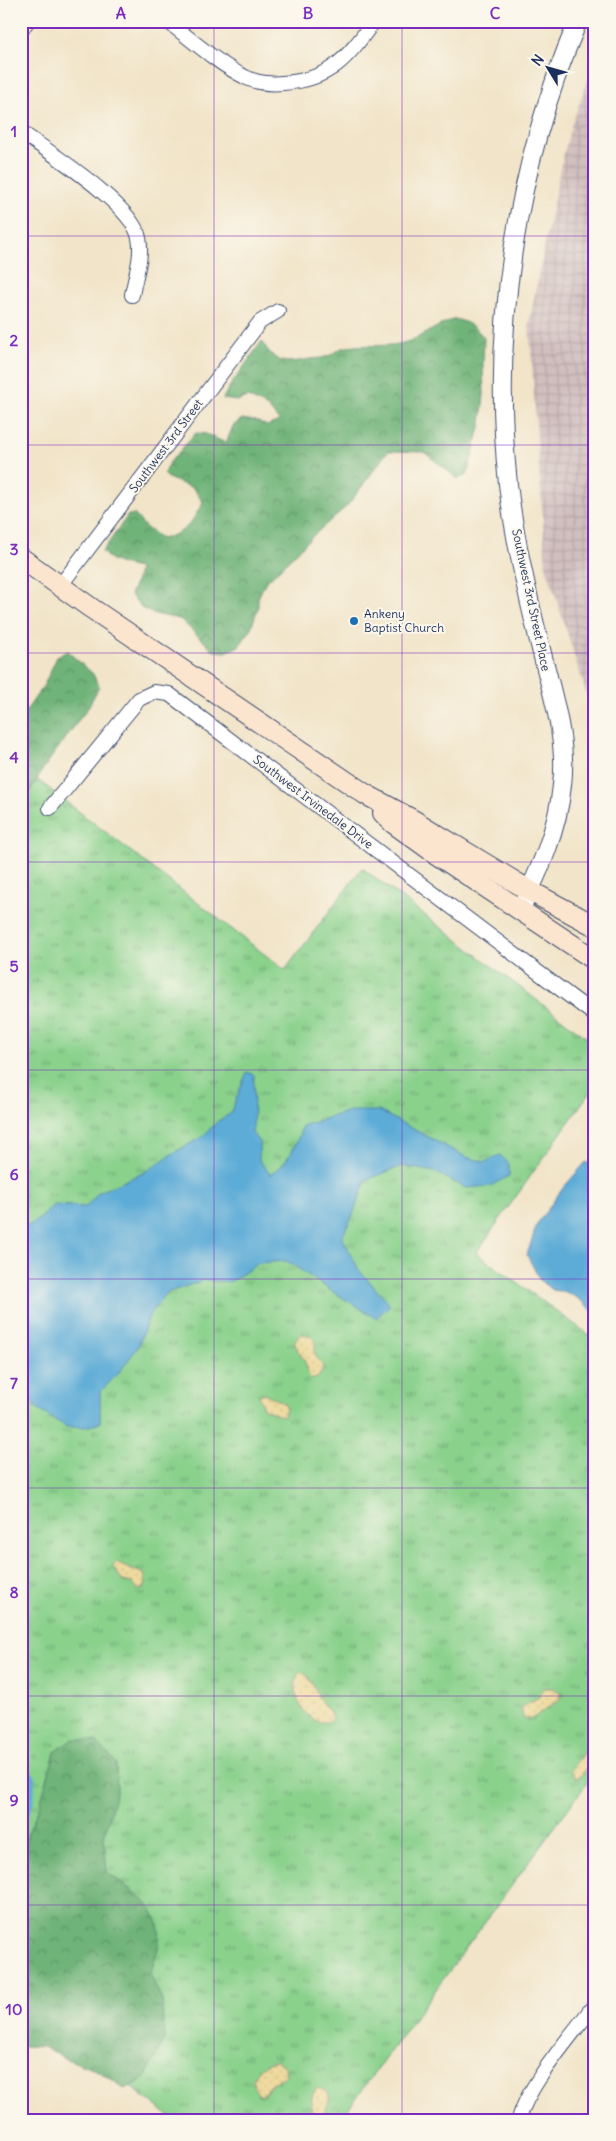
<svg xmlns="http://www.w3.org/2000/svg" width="616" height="2141" font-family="Delius,sans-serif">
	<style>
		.industrial { fill: url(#industrial-grid) }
		.grass { fill: url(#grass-tufts); stroke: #528075 }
		.forest { fill: url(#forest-crowns); stroke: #45716b }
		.sand { fill: url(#sand-dots); stroke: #84847e }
		.water { fill: #5dacd7; stroke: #3c6e9a }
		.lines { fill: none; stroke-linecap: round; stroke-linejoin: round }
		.stream { stroke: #5dacd7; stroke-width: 4 }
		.minor-casing { stroke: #3b4a6e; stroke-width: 16 }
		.tertiary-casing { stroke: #3b4a6e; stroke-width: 20 }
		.secondary-casing { stroke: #3b4a6e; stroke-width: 22 }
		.minor { stroke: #fff; stroke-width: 14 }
		.tertiary { stroke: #fff; stroke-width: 18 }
		.secondary { stroke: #fbe5cf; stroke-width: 20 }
		.grid { fill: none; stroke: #7b2cbf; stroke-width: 1; stroke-opacity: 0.55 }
		.poi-dot { fill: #1f6fb2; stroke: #fbf7ec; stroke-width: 2 }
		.labels { text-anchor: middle; stroke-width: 4; stroke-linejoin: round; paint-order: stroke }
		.street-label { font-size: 12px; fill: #1b2f5e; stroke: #fbf7ec }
		.poi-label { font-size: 12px; fill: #1b2f5e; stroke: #fbf7ec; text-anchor: start }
		.neatline { fill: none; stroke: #7b2cbf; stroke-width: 2 }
		.grid-label { font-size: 16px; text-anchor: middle; font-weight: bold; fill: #7b2cbf }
	</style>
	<defs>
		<pattern id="industrial-grid" width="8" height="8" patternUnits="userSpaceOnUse" patternTransform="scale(1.25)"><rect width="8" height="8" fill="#d1bfbe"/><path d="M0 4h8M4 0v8" fill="none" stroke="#b3a4a6"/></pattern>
		<pattern id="grass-tufts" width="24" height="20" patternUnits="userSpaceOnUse" patternTransform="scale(1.25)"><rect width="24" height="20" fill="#8ad18c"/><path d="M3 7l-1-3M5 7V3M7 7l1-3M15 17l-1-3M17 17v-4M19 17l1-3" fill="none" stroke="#70aa76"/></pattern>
		<pattern id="forest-crowns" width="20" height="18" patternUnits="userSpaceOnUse" patternTransform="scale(1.25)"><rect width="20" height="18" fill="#6fb378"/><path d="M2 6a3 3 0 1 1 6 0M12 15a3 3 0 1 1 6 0" fill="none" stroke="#5a9266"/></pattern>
		<pattern id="sand-dots" width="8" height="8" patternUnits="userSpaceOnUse" patternTransform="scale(1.25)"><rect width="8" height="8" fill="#eeda9e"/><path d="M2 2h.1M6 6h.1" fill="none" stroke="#ccbb8a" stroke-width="1.8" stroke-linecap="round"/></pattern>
	</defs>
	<rect width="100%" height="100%" fill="#fbf7ec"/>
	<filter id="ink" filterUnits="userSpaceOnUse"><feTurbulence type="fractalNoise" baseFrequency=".02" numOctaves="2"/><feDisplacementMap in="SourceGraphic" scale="10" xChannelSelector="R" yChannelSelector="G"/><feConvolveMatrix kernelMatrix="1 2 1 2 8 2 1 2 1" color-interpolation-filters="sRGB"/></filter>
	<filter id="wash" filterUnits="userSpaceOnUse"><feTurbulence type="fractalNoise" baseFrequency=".0096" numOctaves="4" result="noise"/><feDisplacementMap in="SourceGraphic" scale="20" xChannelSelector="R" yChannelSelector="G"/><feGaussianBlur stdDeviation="1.12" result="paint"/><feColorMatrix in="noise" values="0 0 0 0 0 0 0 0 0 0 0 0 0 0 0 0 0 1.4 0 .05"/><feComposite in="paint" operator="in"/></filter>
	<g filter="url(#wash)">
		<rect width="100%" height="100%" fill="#f1e4c8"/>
		<!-- industrial -->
		<path class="industrial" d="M595 60V721L546 566 529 323 560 169 571 126Z"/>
		<!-- grass -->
		<path class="grass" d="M21 767 285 970 362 868 595 1044V1085L476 1253 595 1339V1772L340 2120H174L21 2002Z"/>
		<!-- forest -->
		<g class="forest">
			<path d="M455 319C468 322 476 327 484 338L483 364 484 395 481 424 467 475 458 479 424 452 388 451 348 505 314 535 265 583 258 598V608L250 631 239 646 226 652 214 651 180 619 154 614 143 609 130 594 137 580 139 568C124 565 112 563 102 552L128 515H135L145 527 162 539C187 532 191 524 203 502L193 488 168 478 164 473 170 462 196 433 206 434 226 443 233 426 242 419 256 421 267 426 279 421 268 407 248 397 237 401 223 399 228 389 262 341C276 365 284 364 310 359 315 358 320 359 325 357 331 356 336 350 342 348 362 343 383 348 403 343 422 338 436 325 455 319Z"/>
			<path d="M67 651 93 674 99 687 87 709 43 769 21 806V718L44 685 57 657Z"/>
			<path d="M73 1739 96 1741 116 1763 117 1788 104 1837 107 1872C118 1881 145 1898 152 1910 165 1930 158 1954 150 1974L162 2000 164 2040 145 2078 125 2089 98 2071 64 2058 44 2047 21 2046V1861L28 1833 39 1808 55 1752Z"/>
		</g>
		<!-- sand -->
		<g class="sand">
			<path d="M301 1334 312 1337 315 1341V1355L323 1366 320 1375 315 1379H310C307 1373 308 1368 305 1362 302 1355 294 1348 295 1340Z"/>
			<path d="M264 1393 284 1403 286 1407 284 1416 278 1415 263 1408 259 1396Z"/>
			<path d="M116 1562 144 1574 146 1582 144 1588 138 1590 132 1583 123 1581 113 1567Z"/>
			<path d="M300 1672 308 1676 322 1703 330 1712 332 1718 330 1721C308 1730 284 1688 300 1672Z"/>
			<path d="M543 1688H552L560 1692 561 1697 559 1700 533 1718 524 1719 521 1711 523 1706 539 1697Z"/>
			<path d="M595 1724V1755C586 1762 588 1775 576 1778L570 1771 585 1751 590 1731Z"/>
			<path d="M277 2061 285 2067 286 2076 272 2083 265 2093 261 2096C243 2082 259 2062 277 2061Z"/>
			<path d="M317 2088 327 2091 330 2098 322 2120H313C311 2110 309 2096 317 2088Z"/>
		</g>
		<!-- water -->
		<g class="water">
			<path d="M595 199V243C589 227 591 215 595 199Z"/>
			<path d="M247 1072 254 1075C253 1094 255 1113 252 1133L259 1142V1160L271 1175C287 1163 297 1146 302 1126L349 1111H379L466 1157 485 1162 500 1155 509 1164V1176L490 1186 466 1188 435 1172 402 1166 366 1180 352 1217 342 1237 359 1270 390 1305 376 1318 330 1290 287 1261 259 1263 230 1282 205 1280 169 1292 150 1313 138 1347 117 1375 100 1392V1423L85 1427H67L38 1410 23 1388 21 1381V1230L42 1217 53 1205 86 1207 99 1192 145 1172 175 1152 202 1137 218 1121 230 1114Z"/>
			<path d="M586 1162 595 1168V1313L579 1299 566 1292 553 1290 540 1280 527 1255 537 1224 563 1188Z"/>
		</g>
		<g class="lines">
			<!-- stream -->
			<path class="stream" d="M21 1767 33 1776 32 1802 21 1826"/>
		</g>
	</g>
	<g filter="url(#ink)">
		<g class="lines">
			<!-- minor casing -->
			<g class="minor-casing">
				<g id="minor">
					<path d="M167 21C192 40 217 63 245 77 256 83 271 84 283 83 331 80 347 58 374 21"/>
					<path d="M21 132C50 153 133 205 139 238 143 256 135 277 132 295"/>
					<path d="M60 586 260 322 278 311"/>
					<path d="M50 808 139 699 154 692 169 694 595 1015"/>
					<path d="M519 2120C527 2085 573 2034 595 2004"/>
				</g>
			</g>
			<!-- tertiary casing -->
			<g class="tertiary-casing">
				<path id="tertiary" d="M520 911C539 871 558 830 562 785 568 737 550 688 539 641 526 589 514 537 508 484 491 327 516 166 578 21"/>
			</g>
			<!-- secondary casing -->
			<g class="secondary-casing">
				<g id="secondary">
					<path d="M21 25 24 21"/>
					<path d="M21 558 91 608 365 794 413 820 530 891 595 926"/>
					<path d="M383 813 393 823 436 854 595 960"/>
				</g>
			</g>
			<!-- minor -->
			<use href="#minor" class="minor"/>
			<!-- tertiary -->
			<use href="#tertiary" class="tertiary"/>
			<!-- secondary -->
			<use href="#secondary" class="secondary"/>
		</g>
	</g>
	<!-- grid -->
	<path class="grid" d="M214 21V2120M402 21V2120M21 236H595M21 445H595M21 653H595M21 862H595M21 1070H595M21 1279H595M21 1488H595M21 1696H595M21 1905H595"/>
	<!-- markers -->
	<circle class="poi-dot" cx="354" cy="621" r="5"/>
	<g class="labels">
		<!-- street labels -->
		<g class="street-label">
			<text transform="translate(166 446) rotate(-53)" y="4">Southwest 3rd Street</text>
			<text transform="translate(531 600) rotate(78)" y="4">Southwest 3rd Street Place</text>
			<text transform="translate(313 802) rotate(37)" y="4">Southwest Irvinedale Drive</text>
		</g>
		<!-- poi labels -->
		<g class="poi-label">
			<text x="364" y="618">Ankeny<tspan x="364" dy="14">Baptist Church</tspan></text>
		</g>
	</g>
	<!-- margin -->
	<rect width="616" height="2141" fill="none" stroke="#fbf7ec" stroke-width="55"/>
	<!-- north arrow -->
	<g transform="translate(548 68) rotate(307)" stroke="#fbf7ec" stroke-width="4" paint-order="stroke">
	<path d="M0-4L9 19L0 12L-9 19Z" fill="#1b2f5e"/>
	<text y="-8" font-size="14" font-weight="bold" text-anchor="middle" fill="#1b2f5e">N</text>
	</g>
	<rect x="28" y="28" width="560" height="2086" class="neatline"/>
	<g class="grid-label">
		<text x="121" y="19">A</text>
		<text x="308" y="19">B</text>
		<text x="495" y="19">C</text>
		<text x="14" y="137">1</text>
		<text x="14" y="346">2</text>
		<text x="14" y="555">3</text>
		<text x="14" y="763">4</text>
		<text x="14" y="972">5</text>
		<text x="14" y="1180">6</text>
		<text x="14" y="1389">7</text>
		<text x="14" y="1598">8</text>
		<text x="14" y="1806">9</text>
		<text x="14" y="2015">10</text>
	</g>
</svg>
